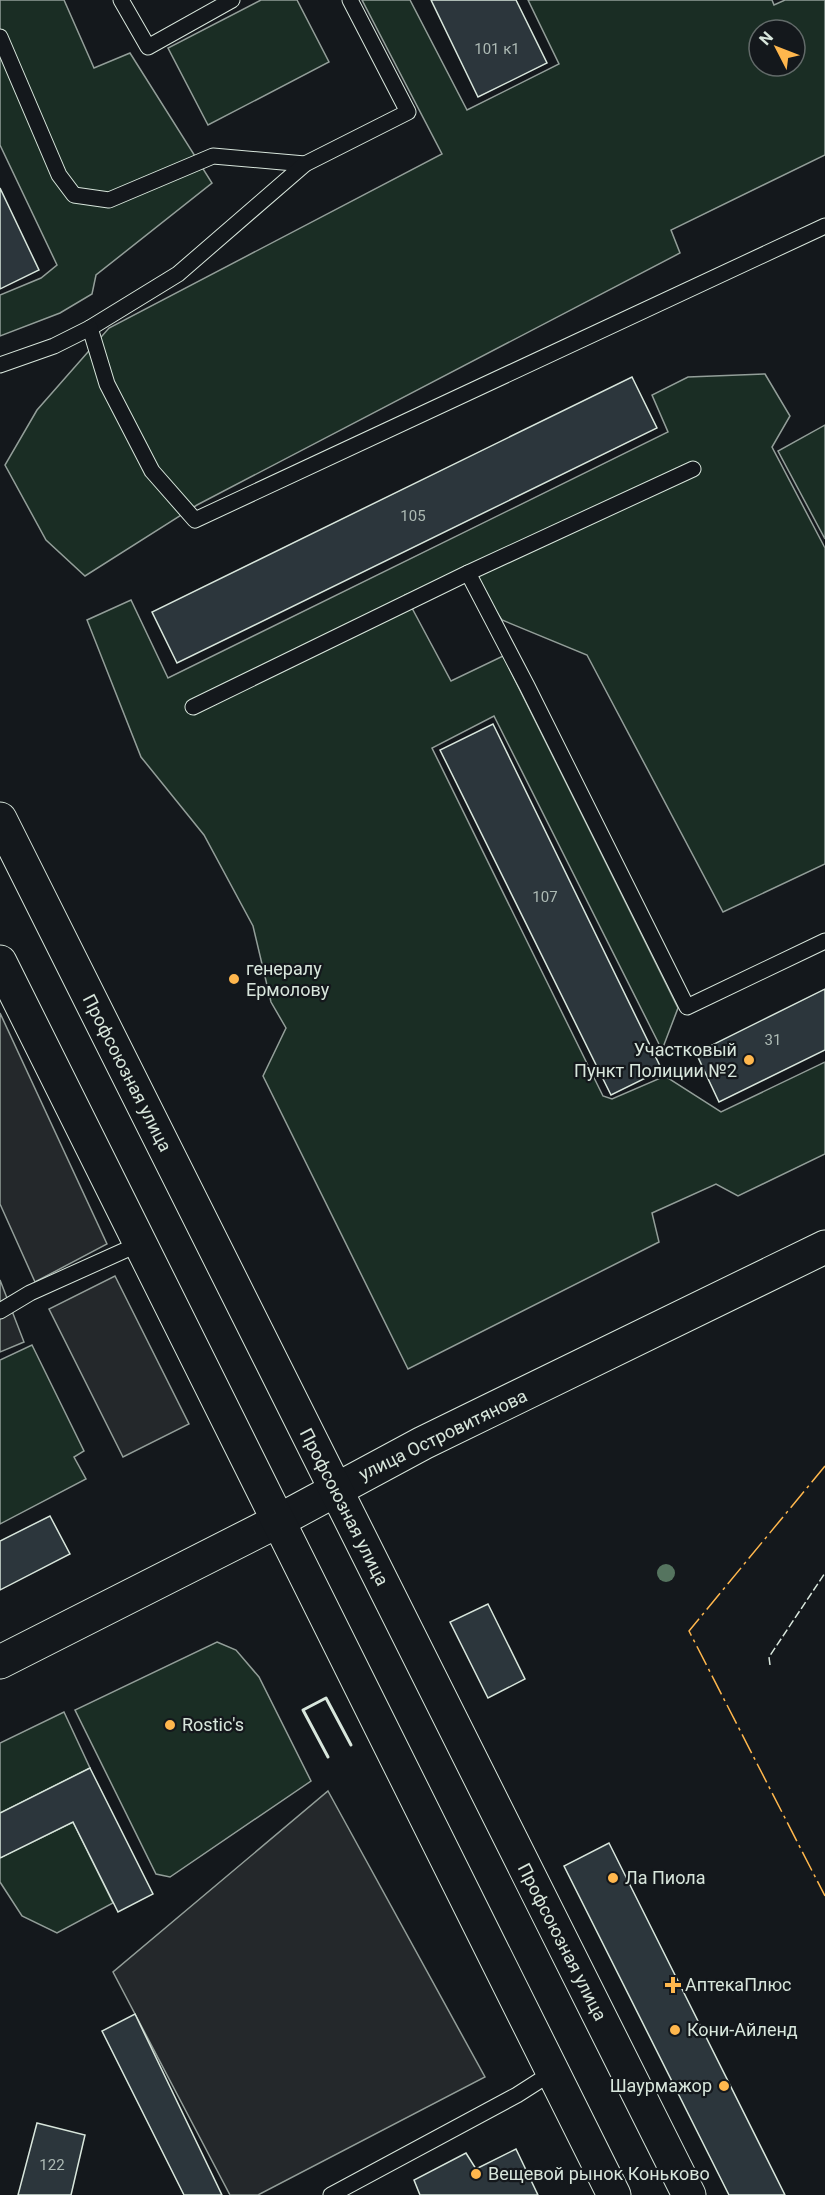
<svg xmlns="http://www.w3.org/2000/svg" width="825" height="2195" font-family="Roboto,sans-serif">
	<style>
		.green { fill: #1a2d24; stroke: #939e99; stroke-width: 1.5; fill-rule: evenodd }
		.parking { fill: #24282b; stroke: #939e99; stroke-width: 1.5 }
		.building { fill: #2c363c; stroke: #d8e6dc; stroke-width: 1.5 }
		.lines { fill: none; stroke-linecap: round; stroke-linejoin: round }
		.lane-casing { stroke: #d8e6dc; stroke-width: 17 }
		.secondary-casing { stroke: #d8e6dc; stroke-width: 35 }
		.primary-casing { stroke: #d8e6dc; stroke-width: 35 }
		.lane { stroke: #14181c; stroke-width: 15 }
		.secondary { stroke: #14181c; stroke-width: 33 }
		.primary { stroke: #14181c; stroke-width: 33 }
		.fence { stroke: #d8e6dc; stroke-width: 1.5; stroke-dasharray: 8 3; stroke-linecap: butt }
		.wall { stroke: #d8e6dc; stroke-width: 3 }
		.power { stroke: #ffb74d; stroke-width: 1.5; stroke-dasharray: 21 4.5 3 4.5; stroke-linecap: butt }
		.tree { fill: #55745f }
		.poi-dot { fill: #ffb74d; stroke: #14181c; stroke-width: 2 }
		.labels { text-anchor: middle; stroke-width: 4.5; stroke-linejoin: round; paint-order: stroke }
		.number-label { font-size: 15px; fill: #adbab4 }
		.poi-label { font-size: 18px; fill: #d8e6dc; stroke: #14181c; text-anchor: start }
		.street-label { font-size: 18px; fill: #d8e6dc; stroke: #14181c }
	</style>
	<rect width="100%" height="100%" fill="#14181c"/>
	<!-- green -->
	<g class="green">
		<path d="M0 0H64L94 68 130 53 212 183 96 275 92 294 60 313 0 336V295L41 278 57 265 0 145Z"/>
		<path d="M261 0H297L329 62 208 125 168 48Z"/>
		<path d="M362 0H410L467 110 559 64 528 0H772L774 5 785 0H825V155L671 230 680 253 197 505 85 576 46 540 5 465 37 410 109 328 442 154ZM759 30H795V66H759Z"/>
		<path d="M765 374 790 416 772 447 825 548V864L723 912 587 655 502 620 468 573 405 595 451 681 503 656 678 1008 662 1050 494 716 432 748 603 1096 612 1099 665 1076 721 1112 825 1062V1154L738 1196 716 1184 652 1213 659 1242 408 1369 263 1076 286 1028 271 1002 253 926 204 835 141 757 87 620 131 600 168 678 668 432 652 395 688 377Z"/>
		<path d="M825 425V539L778 451Z"/>
		<path d="M32 1345 84 1451 74 1457 86 1479 0 1524V1360Z"/>
		<path d="M217 1642 236 1650 259 1677 311 1781 170 1877 156 1874 75 1710Z"/>
		<path d="M64 1712 90 1768 0 1813V1743Z"/>
		<path d="M73 1822 113 1903 57 1933 22 1916 0 1882V1858Z"/>
	</g>
	<!-- parking -->
	<g class="parking">
		<path d="M0 1013 107 1244 35 1282 0 1204Z"/>
		<path d="M115 1276 189 1424 123 1457 49 1309Z"/>
		<path d="M0 1280 24 1342 0 1352Z"/>
		<path d="M328 1791 485 2077 258 2195H230L113 1972Z"/>
	</g>
	<!-- building -->
	<g class="building">
		<path d="M431 0H516L547 63 478 97Z"/>
		<path d="M0 188 39 270 0 289Z"/>
		<path d="M632 377 657 428 177 663 152 612Z"/>
		<path d="M493 724 662 1070 611 1095 440 750Z"/>
		<path d="M825 989V1050L719 1102 696 1053Z"/>
		<path d="M50 1516 70 1554 0 1590V1541Z"/>
		<path d="M488 1604 525 1679 488 1698 450 1622Z"/>
		<path d="M90 1768 153 1894 118 1912 73 1822 0 1858V1813Z"/>
		<path d="M609 1843 785 2195H729L564 1866Z"/>
		<path d="M135 2014 222 2195H184L102 2031Z"/>
		<path d="M37 2123 85 2135 71 2195H18Z"/>
		<path d="M516 2149 538 2195H420L414 2180 466 2153 476 2169Z"/>
	</g>
	<g class="lines">
		<!-- lane casing -->
		<g class="lane-casing">
			<g id="lane">
				<path d="M121 0 148 47 232 0"/>
				<path d="M0 37 59 175 74 195 109 200 213 156 305 164"/>
				<path d="M90 328 178 274 305 164 408 112 350 0"/>
				<path d="M0 365 54 346 90 328 107 384 152 471 195 520 825 226"/>
				<path d="M693 469 468 573 527 686 687 1007 825 941"/>
				<path d="M193 707 468 573"/>
				<path d="M0 1311 30 1293 141 1243"/>
				<path d="M331 2195 517 2095 553 2072"/>
			</g>
		</g>
		<!-- secondary casing -->
		<g class="secondary-casing">
			<path id="secondary" d="M0 1662 280 1520 423 1443 825 1247"/>
		</g>
		<!-- primary casing -->
		<g class="primary-casing">
			<g id="primary">
				<path d="M0 819 689 2195"/>
				<path d="M0 962 614 2195"/>
			</g>
		</g>
		<!-- lane -->
		<use href="#lane" class="lane"/>
		<!-- secondary -->
		<use href="#secondary" class="secondary"/>
		<!-- primary -->
		<use href="#primary" class="primary"/>
		<!-- fence -->
		<path class="fence" d="M770 1665 769 1657 825 1573"/>
		<!-- wall -->
		<path class="wall" d="M328 1757 303 1710 326 1698 351 1745"/>
		<!-- power -->
		<path class="power" d="M825 1466 689 1631 825 1896"/>
	</g>
	<!-- trees -->
	<circle class="tree" cx="666" cy="1573" r="9"/>
	<!-- markers -->
	<g class="poi-dot">
		<circle cx="234" cy="979" r="6"/>
		<circle cx="749" cy="1060" r="6"/>
		<circle cx="170" cy="1725" r="6"/>
		<circle cx="613" cy="1878" r="6"/>
		<path d="M670 1976h6v6h6v6h-6v6h-6v-6h-6v-6h6z"/>
		<circle cx="675" cy="2030" r="6"/>
		<circle cx="724" cy="2086" r="6"/>
		<circle cx="476" cy="2174" r="6"/>
	</g>
	<g class="labels">
		<!-- number labels -->
		<g class="number-label">
			<text x="497" y="54">101 к1</text>
			<text x="413" y="521">105</text>
			<text x="545" y="902">107</text>
			<text x="773" y="1045">31</text>
			<text x="52" y="2170">122</text>
		</g>
		<!-- poi labels -->
		<g class="poi-label">
			<text x="246" y="975">генералу<tspan x="246" dy="21">Ермолову</tspan></text>
			<text x="737" y="1056" text-anchor="end">Участковый<tspan x="737" dy="21">Пункт Полиции №2</tspan></text>
			<text x="182" y="1731">Rostic's</text>
			<text x="625" y="1884">Ла Пиола</text>
			<text x="685" y="1991">АптекаПлюс</text>
			<text x="687" y="2036">Кони-Айленд</text>
			<text x="712" y="2092" text-anchor="end">Шаурмажор</text>
			<text x="488" y="2180">Вещевой рынок Коньково</text>
		</g>
		<!-- street labels -->
		<g class="street-label">
			<text transform="translate(127 1073) rotate(63)" y="6">Профсоюзная улица</text>
			<text transform="translate(443 1435) rotate(-26)" y="6">улица Островитянова</text>
			<text transform="translate(344 1507) rotate(63)" y="6">Профсоюзная улица</text>
			<text transform="translate(562 1942) rotate(63)" y="6">Профсоюзная улица</text>
		</g>
	</g>
	<!-- north arrow -->
	<g transform="translate(777 48) rotate(312)"><circle r="28" fill="#14181c" stroke="#626a69" stroke-width="1.5"/>
	<path d="M0-4.5L10 22L0 15L-10 22Z" fill="#ffb74d"/>
	<text y="-9" font-size="16" font-weight="bold" text-anchor="middle" fill="#d8e6dc">N</text>
	</g>
</svg>
